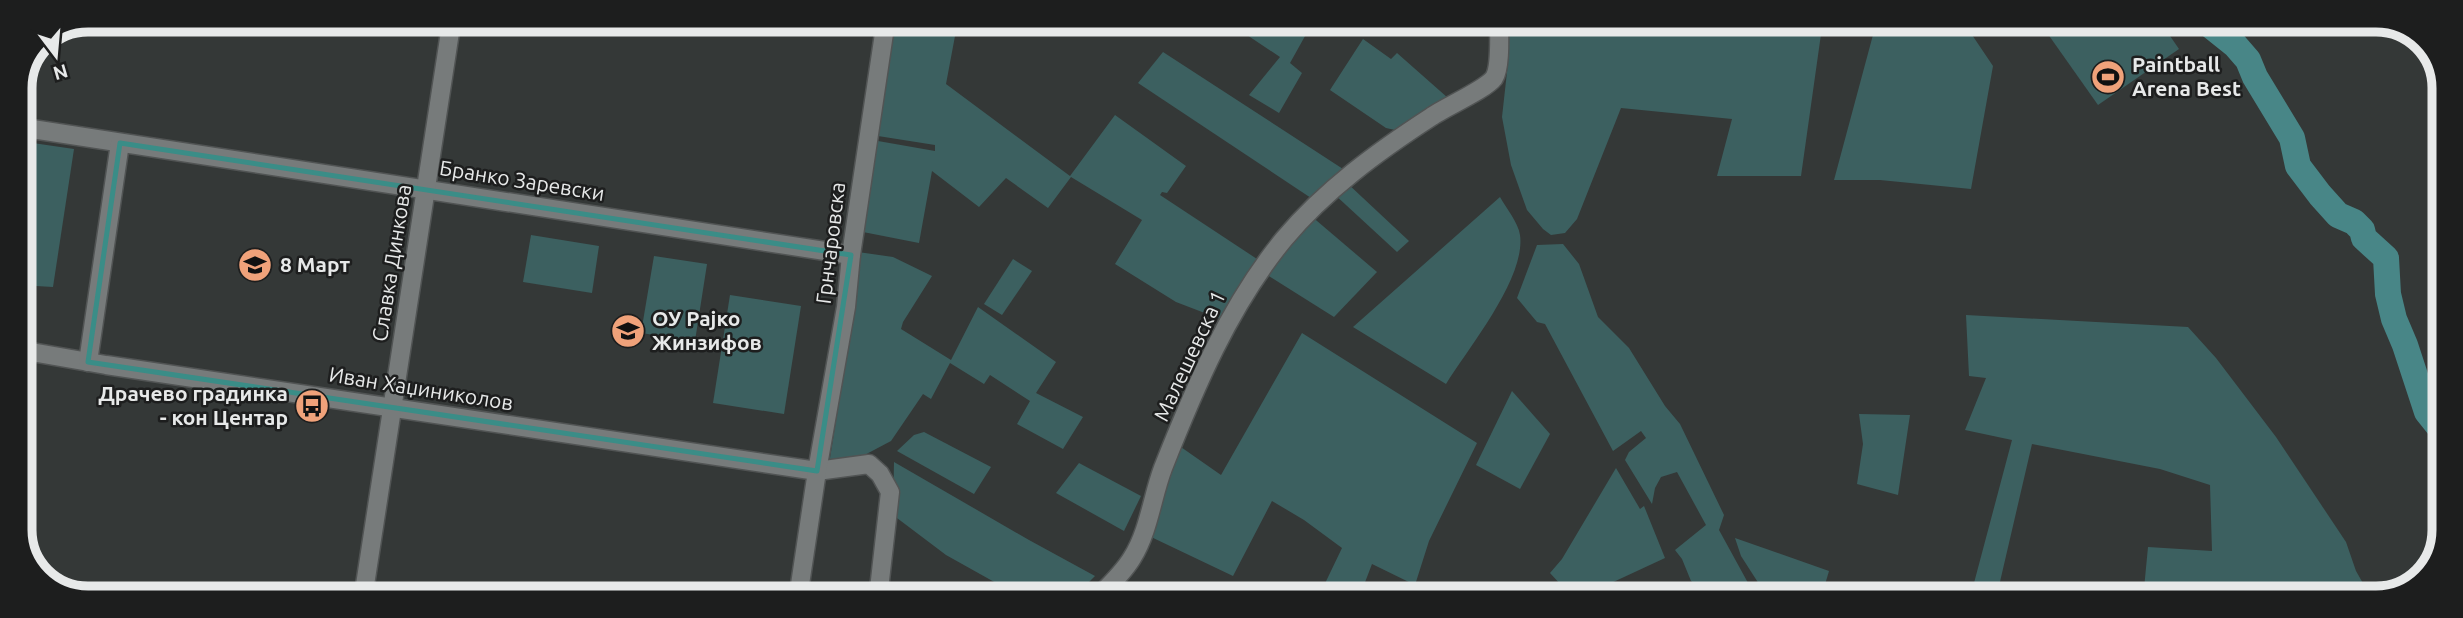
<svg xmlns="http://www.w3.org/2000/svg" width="2463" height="618" font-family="Ubuntu,sans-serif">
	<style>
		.green { fill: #3c6060 }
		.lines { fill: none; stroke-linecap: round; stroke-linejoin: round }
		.river { stroke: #488687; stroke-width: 26 }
		.minor-casing { stroke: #515454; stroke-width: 21 }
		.minor { stroke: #777b7b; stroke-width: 18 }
		.marked { fill: none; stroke: #3a8d87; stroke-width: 5; stroke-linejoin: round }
		.labels { text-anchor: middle; stroke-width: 5; stroke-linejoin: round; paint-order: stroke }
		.poi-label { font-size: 21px; font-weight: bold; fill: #e7e9e9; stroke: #1d1e1e; text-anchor: start }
		.street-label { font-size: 21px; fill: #e7e9e9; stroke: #1d1e1e }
		.rim { fill: none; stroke: #e7e9e9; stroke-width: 9 }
	</style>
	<rect width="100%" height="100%" fill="#343837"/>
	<!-- green -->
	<g class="green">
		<path d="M896 20H958L946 84 1070 176 1115 115 1186 166 1167 193 1162 192 1160 195 1257 259 1244 278 1223 320 1176 302 1115 264 1142 220 1071 177 1048 208 1006 178 979 207 932 171 919 243 863 232 878 141 935 151V145L878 136Z"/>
		<path d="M1251 20H1314L1290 63 1302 73 1279 113 1249 95 1280 57 1244 33Z"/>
		<path d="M1503 20H1823L1801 176H1717L1732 119 1621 108 1577 219 1565 233 1551 235 1543 229 1527 210 1511 165 1502 117 1508 63Z"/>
		<path d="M1877 20H1888L1903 25 1906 20H1962L1993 66 1971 189 1880 180H1834Z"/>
		<path d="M2038 20H2159L2179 49 2098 105Z"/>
		<path d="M1363 39 1391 59 1397 53 1448 98 1395 130 1386 128 1330 90Z"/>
		<path d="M1163 52 1343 169 1311 198 1138 83Z"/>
		<path d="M19 141 74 149 53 287 19 285Z"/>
		<path d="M1347 183 1409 241 1397 252 1333 193Z"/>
		<path d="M1500 197C1506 208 1518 222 1520 235 1526 278 1469 347 1446 384L1353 327Z"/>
		<path d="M1310 215 1377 272 1334 317 1264 273Z"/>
		<path d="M531 235 599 246 592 293 523 282Z"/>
		<path d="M1563 244 1579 264 1598 317 1629 348 1665 406 1680 424 1724 515 1719 530 1753 592 1759 598H1712L1691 581 1682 559 1675 550 1706 525 1677 472 1661 477 1655 488 1652 504 1625 460 1629 452 1646 438 1641 431 1613 451 1545 324 1537 322 1517 298 1537 245Z"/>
		<path d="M858 252 893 257 932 276 903 322 901 329 951 360 978 307 1056 362 1036 393 1083 417 1063 449 1017 424 1030 401 990 375 984 384 950 363 931 399 923 394 891 441 857 459 829 464 856 297Z"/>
		<path d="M654 256 707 264 695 341 641 333Z"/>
		<path d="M1013 259 1032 271 1002 315 984 304Z"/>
		<path d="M730 295 801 306 784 414 713 403Z"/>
		<path d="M1966 315 2188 327 2216 358 2276 437 2346 542 2356 571 2372 599H2143L2148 547 2212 551 2210 485 2160 469 2032 444 1996 599 1970 598 2012 440 1965 430 1986 378 1969 376Z"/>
		<path d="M1302 333 1477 443 1429 541 1415 585 1372 564 1359 598H1318L1342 548 1304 520 1272 501 1233 576 1149 536 1178 445 1221 475Z"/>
		<path d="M1512 391 1550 434 1520 489 1476 465Z"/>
		<path d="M1859 414 1910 415 1898 495 1857 484 1863 444Z"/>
		<path d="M924 432 991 467 974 494 897 451 914 435Z"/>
		<path d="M894 462 1029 540 1095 576 1073 598H1023L946 555 893 515Z"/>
		<path d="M1079 463 1141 496 1124 531 1056 493Z"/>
		<path d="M1616 468 1640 509 1644 506 1665 558 1609 584 1573 598 1550 573 1562 559Z"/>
		<path d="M1735 538 1829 571 1821 598H1768L1741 556Z"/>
	</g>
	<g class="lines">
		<!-- river -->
		<path class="river" d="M2205 21 2235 45 2248 60 2255 77 2292 138 2298 166 2320 195 2338 215 2354 222 2362 230 2364 238 2386 258 2388 294 2394 319 2405 345 2427 412 2443 432"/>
		<!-- minor casing -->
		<g class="minor-casing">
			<g id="minor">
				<path d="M19 127 851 255"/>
				<path d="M20 350 106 365 817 471 869 464 880 474 890 492 878 598"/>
				<path d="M88 362 120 143"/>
				<path d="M363 598 452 19"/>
				<path d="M798 598 817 471 846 307 851 255 886 20"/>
				<path d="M1097 598C1109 586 1123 573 1132 558 1149 531 1152 497 1163 468 1195 387 1229 306 1284 239 1325 190 1377 152 1431 117 1445 107 1485 90 1494 78 1501 67 1499 33 1499 20"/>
			</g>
		</g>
		<!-- minor -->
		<use href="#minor" class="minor"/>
	</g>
	<!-- marked area -->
	<path class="marked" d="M120 143 851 255 817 471 88 362Z"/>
	<!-- icons -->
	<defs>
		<g id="stadium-disc" transform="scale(1.75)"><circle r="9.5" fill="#f0a27a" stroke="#1d1e1e"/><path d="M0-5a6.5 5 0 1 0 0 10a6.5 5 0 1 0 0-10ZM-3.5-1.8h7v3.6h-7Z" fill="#111"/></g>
		<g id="school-disc" transform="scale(1.75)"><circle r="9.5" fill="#f0a27a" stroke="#1d1e1e"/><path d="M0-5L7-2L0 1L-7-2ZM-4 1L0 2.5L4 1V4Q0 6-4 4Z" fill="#111"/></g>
		<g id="bus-disc" transform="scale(1.75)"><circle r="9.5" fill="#f0a27a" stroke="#1d1e1e"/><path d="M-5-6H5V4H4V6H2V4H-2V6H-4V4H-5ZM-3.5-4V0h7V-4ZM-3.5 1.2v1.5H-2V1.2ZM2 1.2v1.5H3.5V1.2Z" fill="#111"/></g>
	</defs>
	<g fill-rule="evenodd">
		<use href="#stadium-disc" x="2108" y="77"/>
		<use href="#school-disc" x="255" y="265"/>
		<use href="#school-disc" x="628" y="331"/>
		<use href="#bus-disc" x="312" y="406"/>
	</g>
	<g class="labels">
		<!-- poi labels -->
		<g class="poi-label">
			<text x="2132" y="72">Paintball<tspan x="2132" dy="24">Arena Best</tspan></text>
			<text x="280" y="272">8 Март</text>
			<text x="652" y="326">ОУ Рајко<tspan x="652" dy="24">Жинзифов</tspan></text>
			<text x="288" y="401" text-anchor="end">Драчево градинка<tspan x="288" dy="24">- кон Центар</tspan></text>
		</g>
		<!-- street labels -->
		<g class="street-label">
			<text transform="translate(522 181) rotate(9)" y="7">Бранко Заревски</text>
			<text transform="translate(831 243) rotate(-83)" y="7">Грнчаровска</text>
			<text transform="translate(392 263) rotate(-81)" y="7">Славка Динкова</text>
			<text transform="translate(1190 356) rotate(-65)" y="7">Малешевска 1</text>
			<text transform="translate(421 389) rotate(9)" y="7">Иван Хаџиниколов</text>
		</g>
	</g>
	<!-- crop -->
	<path d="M0 0H2463V618H0ZM88 32H2376A56 56 0 0 1 2432 88V530A56 56 0 0 1 2376 586H88A56 56 0 0 1 32 530V88A56 56 0 0 1 88 32Z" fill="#1d1e1e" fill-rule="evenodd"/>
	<path class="rim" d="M88 32H2376A56 56 0 0 1 2432 88V530A56 56 0 0 1 2376 586H88A56 56 0 0 1 32 530V88A56 56 0 0 1 88 32Z"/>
	<!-- north arrow -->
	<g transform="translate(56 56) rotate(164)" stroke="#1d1e1e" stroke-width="5" paint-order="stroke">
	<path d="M0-5L12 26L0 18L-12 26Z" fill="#e7e9e9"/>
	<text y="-10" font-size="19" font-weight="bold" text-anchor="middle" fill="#e7e9e9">N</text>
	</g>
</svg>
